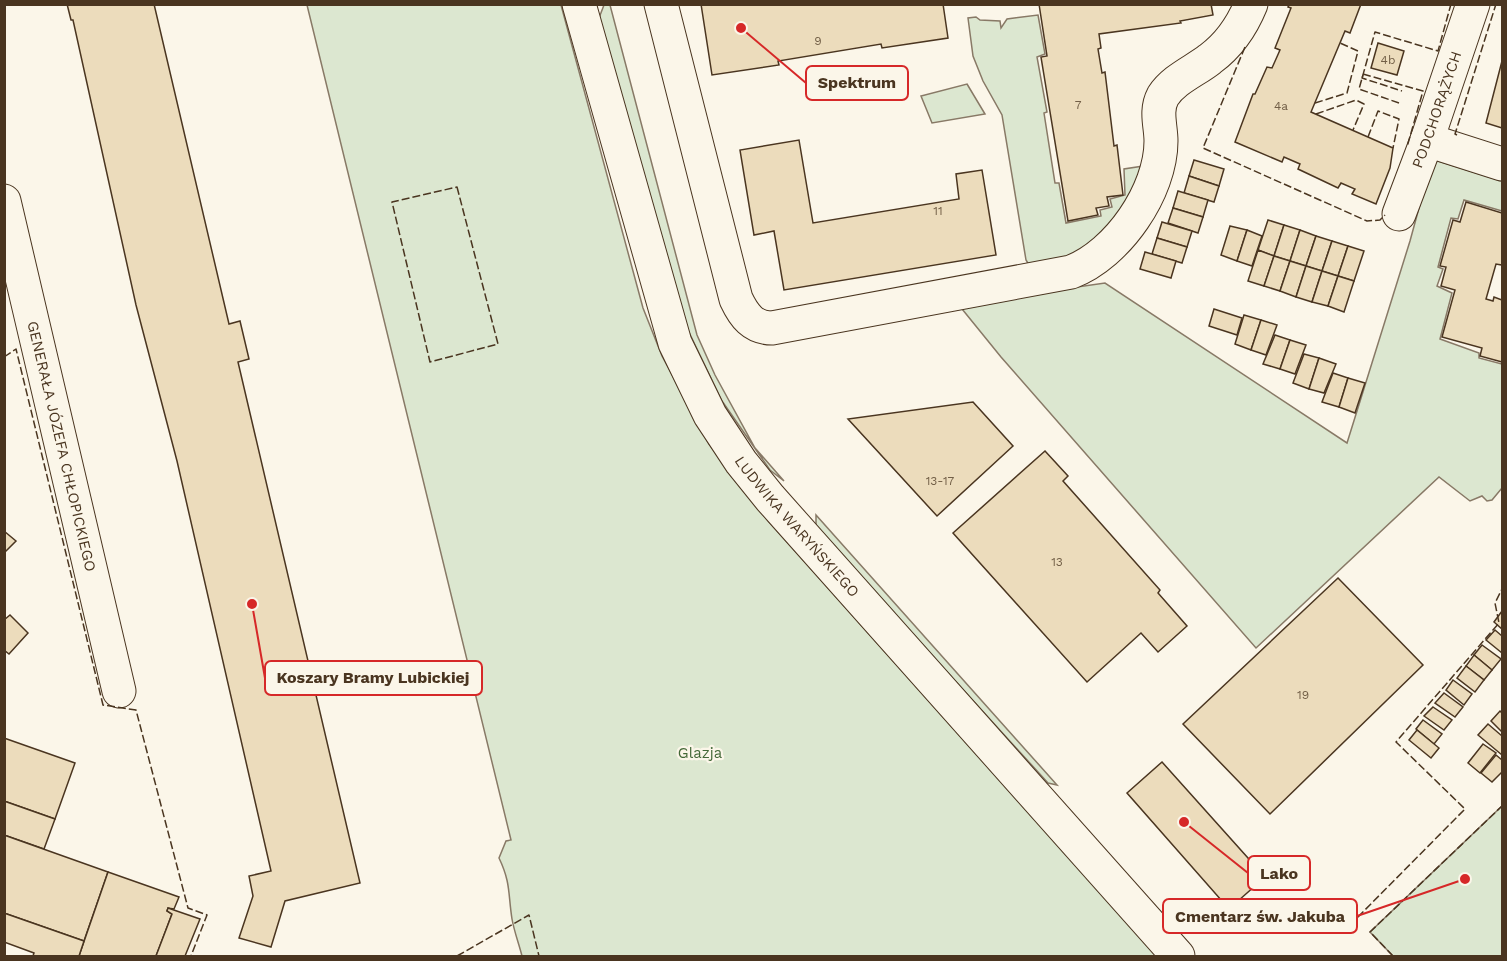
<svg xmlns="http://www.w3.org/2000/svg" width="1507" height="961" font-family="'Work Sans',sans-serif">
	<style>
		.green { fill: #dce7d0; stroke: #887966; stroke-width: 1.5 }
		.building { fill: #ecdcbc; stroke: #4a3520; stroke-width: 1.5 }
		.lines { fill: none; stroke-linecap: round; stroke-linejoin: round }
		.minor-casing { stroke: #4a3520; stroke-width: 35 }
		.minor { stroke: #fbf6e9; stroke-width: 33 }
		.fence { stroke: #4a3520; stroke-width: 1.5; stroke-dasharray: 8 3; stroke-linecap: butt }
		.labels { text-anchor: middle; stroke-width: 4.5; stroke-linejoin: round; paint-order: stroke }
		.number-label { font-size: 12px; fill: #725f47 }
		.street-label { font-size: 15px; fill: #4a3520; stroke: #fbf6e9 }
		.park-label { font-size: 15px; fill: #436837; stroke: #fbf6e9 }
		.leader { fill: none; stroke: #d62828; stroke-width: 2 }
		.callout-dot { fill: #d62828; stroke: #fbf6e9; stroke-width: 2 }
		.callout { fill: #fbf6e9; stroke: #d62828; stroke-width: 2 }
		.callout-label { font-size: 16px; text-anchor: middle; font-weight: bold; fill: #4a3520 }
	</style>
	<rect width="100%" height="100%" fill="#fbf6e9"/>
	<!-- green -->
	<g class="green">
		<path d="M307 5H561L643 308 662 356 709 444 768 521 1157 956H522C519 944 514 931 512 919 508 894 511 883 499 858L506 841 511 840Z"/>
		<path d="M604 5H610L697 335 715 375 755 448 784 481 770 470 722 401 686 326 599 18Z"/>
		<path d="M1038 15 1045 54 1037 57 1047 112 1044 113 1055 183H1059L1066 223 1101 216 1100 210 1112 207 1110 199 1125 195 1124 169 1150 165 1127 207 1085 258 1029 265 1026 260 1002 115 983 81 973 56 968 18 976 17 980 20 1000 21 1001 28 1007 19Z"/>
		<path d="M967 84 985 114 932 123 921 96Z"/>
		<path d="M1435 160 1502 181V211L1464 200 1458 219 1451 218 1438 267 1443 269 1437 286 1452 293 1440 339 1479 353V358L1502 364V488L1492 500 1487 501 1482 496 1470 501 1439 477 1256 648 1001 357 958 304 1105 283 1347 443 1410 241 1431 164Z"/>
		<path d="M816 515 1057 785 1048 783 816 528Z"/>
		<path d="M1502 806V956H1393L1370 932Z"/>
	</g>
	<!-- building -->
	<g class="building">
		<path d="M67 4H154L229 324 240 321 249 359 238 362 360 883 285 901 271 947 239 938 253 896 249 876 271 871 177 461 136 305 73 20H71Z"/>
		<path d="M701 4H943L948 38 882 48 881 44 778 61 779 65 712 75Z"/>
		<path d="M1039 4H1211L1213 15 1180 21 1181 23 1099 34 1101 48 1098 49 1102 73 1105 72 1114 146 1117 145 1123 195 1107 197 1109 206 1096 208 1098 215 1068 221 1041 57 1047 56Z"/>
		<path d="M1289 4H1361L1350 33 1345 31 1311 112 1393 148 1390 168 1376 204 1352 194 1355 189 1341 183 1338 188 1298 169 1300 164 1284 157 1282 162 1235 142 1253 94H1255L1267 67 1272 68 1280 50 1275 48 1291 8 1288 7Z"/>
		<path d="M1378 43 1404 51 1397 75 1371 68Z"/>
		<path d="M1502 61V128L1486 123Z"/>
		<path d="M799 140 813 223 959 199 956 174 982 170 996 255 784 290 774 231 754 235 740 150Z"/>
		<path d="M1194 160 1224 169 1219 186 1189 176Z"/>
		<path d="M1189 176 1219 186 1214 202 1184 193Z"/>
		<path d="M1178 191 1208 200 1203 217 1173 208Z"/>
		<path d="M1466 202 1502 213V265L1496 264 1486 299 1493 301 1494 297 1502 300V362L1480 356 1482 348 1442 337 1455 290 1441 286 1446 267 1440 266 1453 220 1460 222Z"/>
		<path d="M1173 208 1203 217 1198 233 1168 223Z"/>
		<path d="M1268 220 1284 225 1274 256 1258 250Z"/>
		<path d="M1162 222 1192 231 1187 247 1157 238Z"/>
		<path d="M1284 225 1300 230 1290 261 1274 256Z"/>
		<path d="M1230 226 1247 230 1237 261 1221 255Z"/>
		<path d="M1247 230 1262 236 1252 266 1237 261Z"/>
		<path d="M1300 230 1316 236 1306 266 1290 261Z"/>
		<path d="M1316 236 1332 241 1322 271 1306 266Z"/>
		<path d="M1157 238 1187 247 1182 263 1152 254Z"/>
		<path d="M1332 241 1348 246 1338 276 1322 271Z"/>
		<path d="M1348 246 1364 251 1354 281 1338 276Z"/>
		<path d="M1258 250 1274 256 1264 286 1248 281Z"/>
		<path d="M1145 252 1176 261 1171 278 1140 269Z"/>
		<path d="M1274 256 1290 261 1280 291 1264 286Z"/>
		<path d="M1290 261 1306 266 1296 297 1280 291Z"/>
		<path d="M1306 266 1322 271 1312 302 1296 297Z"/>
		<path d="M1322 271 1338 276 1328 306 1312 302Z"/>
		<path d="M1338 276 1354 281 1344 312 1328 306Z"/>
		<path d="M1214 309 1242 318 1237 335 1209 326Z"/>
		<path d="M1244 315 1261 320 1251 350 1235 344Z"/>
		<path d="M1261 320 1277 325 1266 355 1251 350Z"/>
		<path d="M1275 335 1290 340 1280 369 1263 364Z"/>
		<path d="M1290 340 1306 345 1295 374 1280 369Z"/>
		<path d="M1304 354 1319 358 1309 389 1293 383Z"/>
		<path d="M1319 358 1336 364 1324 393 1309 389Z"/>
		<path d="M1333 373 1348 378 1339 407 1322 402Z"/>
		<path d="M1348 378 1365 383 1355 413 1339 407Z"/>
		<path d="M973 402 1013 446 937 516 848 419Z"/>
		<path d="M1045 451 1068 476 1063 481 1160 590 1158 593 1187 626 1158 652 1141 633 1087 682 953 533Z"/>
		<path d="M4 531 16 541 4 553Z"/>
		<path d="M1338 578 1423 665 1270 814 1183 724Z"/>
		<path d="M1502 611V629L1494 622Z"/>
		<path d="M10 615 28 633 9 654 4 650V620Z"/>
		<path d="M1495 630 1502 636V653L1486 640Z"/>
		<path d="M1482 645 1501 659 1492 670 1474 655Z"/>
		<path d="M1474 655 1492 670 1484 680 1466 666Z"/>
		<path d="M1466 666 1484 680 1475 692 1457 678Z"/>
		<path d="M1453 680 1472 694 1464 705 1446 690Z"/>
		<path d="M1444 693 1463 707 1455 717 1435 703Z"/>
		<path d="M1433 707 1452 720 1444 730 1424 716Z"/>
		<path d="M1500 711 1502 713V732L1491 721Z"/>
		<path d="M1423 720 1442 734 1434 744 1416 729Z"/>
		<path d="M1488 724 1502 736V755L1478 735Z"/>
		<path d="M1417 730 1439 748 1431 758 1409 740Z"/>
		<path d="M4 738 75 763 55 819 4 801Z"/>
		<path d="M1483 744 1496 753 1480 773 1468 763Z"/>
		<path d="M1496 755 1502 760V772L1492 782 1481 773Z"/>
		<path d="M1162 762 1265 877 1229 909 1127 793Z"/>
		<path d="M4 801 55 819 44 849 4 835Z"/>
		<path d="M4 835 108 872 84 941 4 913Z"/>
		<path d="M108 872 179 897 174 909 168 908 167 911 172 914 156 956H79Z"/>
		<path d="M168 908 200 919 185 956H156L172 914 167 911Z"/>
		<path d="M4 913 84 941 79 956H33L34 953 4 942Z"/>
	</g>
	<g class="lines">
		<!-- minor casing -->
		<g class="minor-casing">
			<g id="minor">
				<path id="s1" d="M579 4 675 343 710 415 741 462 770 498 1178 956"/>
				<path d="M661 4 736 299C744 316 753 328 772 328L1071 272C1118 254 1161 191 1161 141 1161 126 1155 111 1163 96 1174 79 1195 71 1210 59 1229 45 1242 26 1251 4"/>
				<path d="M1427 140 1502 164"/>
				<path id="s2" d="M4 201 119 691"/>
				<path id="s3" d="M1399 214 1427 140 1473 4"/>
			</g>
		</g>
		<!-- minor -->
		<use href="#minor" class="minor"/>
		<!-- fence -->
		<g class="fence">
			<path d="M1245 47 1203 148 1367 221 1380 220 1385 215"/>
			<path d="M1363 74 1423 91 1407 147"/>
			<path d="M1363 75 1362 78 1402 91"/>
			<path d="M1315 103 1347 93 1358 51 1340 43"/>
			<path d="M1399 103 1359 89 1375 32 1438 51 1451 4"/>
			<path d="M1316 114 1356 100 1364 104 1353 130"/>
			<path d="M1457 135 1455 134 1496 4"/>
			<path d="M1368 137 1378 111 1399 119 1393 148"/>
			<path d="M457 187 498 344 430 362 392 202Z"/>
			<path d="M4 357 16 349 103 705 136 710 188 908 207 915 191 956"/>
			<path d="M1350 925 1465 809 1396 742 1499 623 1495 603 1502 589"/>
			<path d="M457 956 529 915 539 956"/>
			<path d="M1393 956 1370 932 1502 806"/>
		</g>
	</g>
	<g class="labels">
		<!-- number labels -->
		<g class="number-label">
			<text x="818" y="45">9</text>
			<text x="1388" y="64">4b</text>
			<text x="1078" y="109">7</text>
			<text x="1281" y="110">4a</text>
			<text x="938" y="215">11</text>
			<text x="940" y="485">13-17</text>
			<text x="1057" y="566">13</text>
			<text x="1303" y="699">19</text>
		</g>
		<!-- street labels -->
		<g class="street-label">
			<text dy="5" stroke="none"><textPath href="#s3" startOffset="111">PODCHORĄŻYCH</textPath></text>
			<text dy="5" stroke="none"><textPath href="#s2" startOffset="252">GENERAŁA JÓZEFA CHŁOPICKIEGO</textPath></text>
			<text dy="5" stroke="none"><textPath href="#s1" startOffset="574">LUDWIKA WARYŃSKIEGO</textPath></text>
		</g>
		<!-- park labels -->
		<g class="park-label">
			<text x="700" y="758">Glazja</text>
		</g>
	</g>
	<!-- callouts -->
	<path class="leader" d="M741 28L806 83M252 604L265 678M1184 822L1248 873M1465 879L1357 916"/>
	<g class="callout-dot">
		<circle cx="741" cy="28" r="6"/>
		<circle cx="252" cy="604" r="6"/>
		<circle cx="1184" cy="822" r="6"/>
		<circle cx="1465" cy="879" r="6"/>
	</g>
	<g class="callout">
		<rect x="806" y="66" width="102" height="34" rx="6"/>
		<rect x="265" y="661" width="217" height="34" rx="6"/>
		<rect x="1248" y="856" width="62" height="34" rx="6"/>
		<rect x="1163" y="899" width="194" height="34" rx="6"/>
	</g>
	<g class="callout-label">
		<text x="857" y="88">Spektrum</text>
		<text x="373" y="683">Koszary Bramy Lubickiej</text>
		<text x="1279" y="879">Lako</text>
		<text x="1260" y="922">Cmentarz św. Jakuba</text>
	</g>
	<!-- border -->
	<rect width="1507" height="961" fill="none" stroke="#4a3520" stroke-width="12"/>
</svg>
